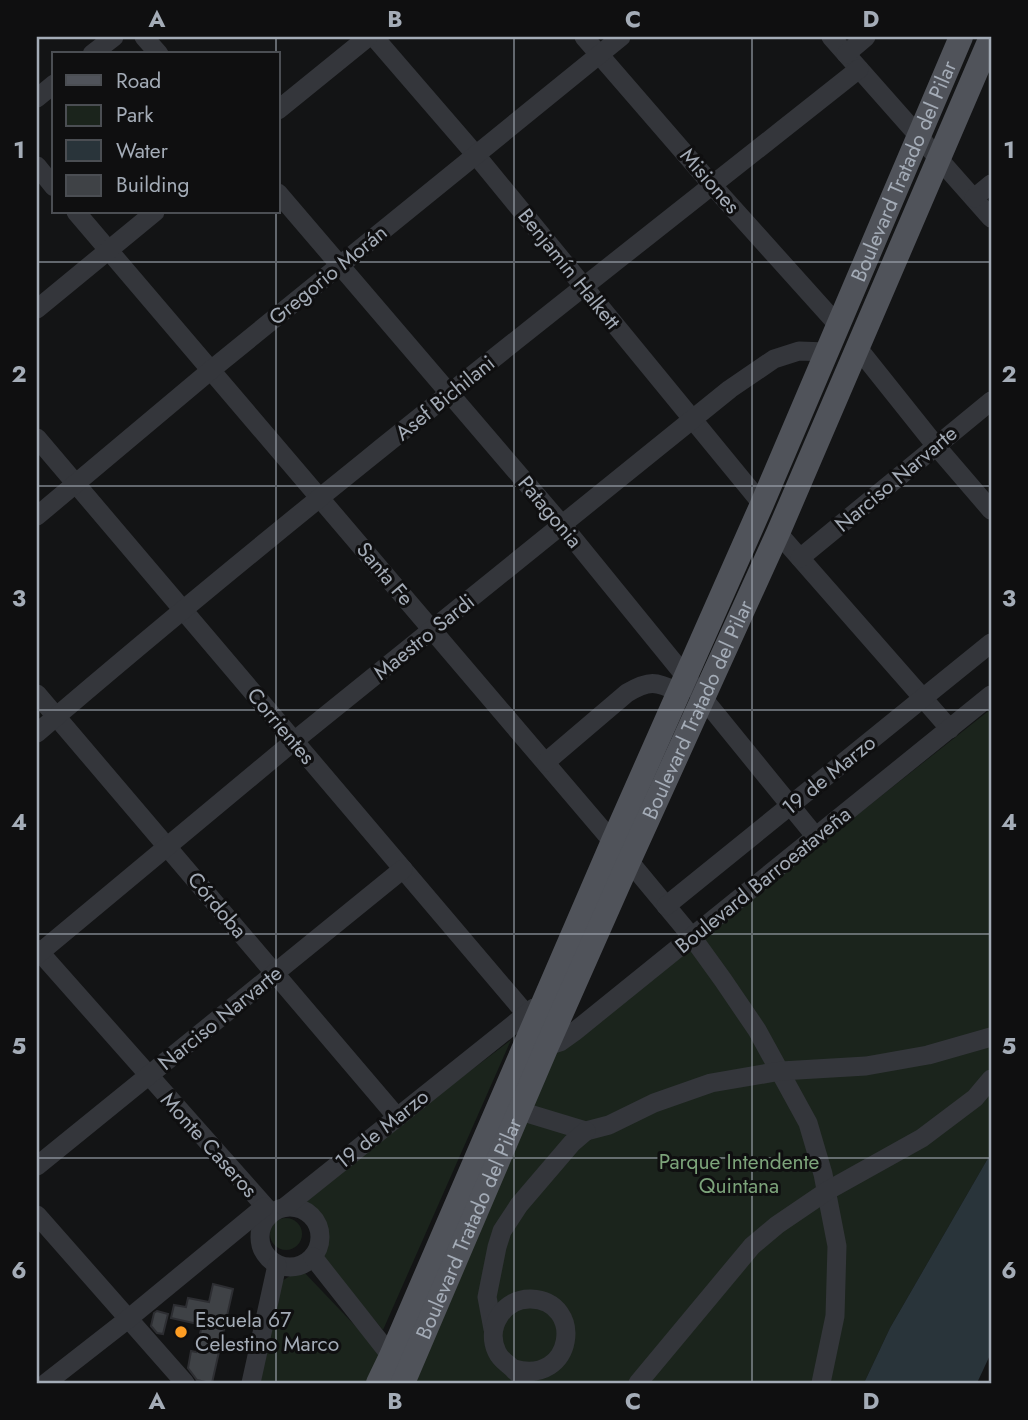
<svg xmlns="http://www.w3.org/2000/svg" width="1028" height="1420" font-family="Jost,sans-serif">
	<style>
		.green { fill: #1b241c }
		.water { fill: #29343a }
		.building { fill: #3f4246; stroke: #2d2e32; stroke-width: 2 }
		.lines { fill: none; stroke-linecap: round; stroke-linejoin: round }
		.minor { stroke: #34363b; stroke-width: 19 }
		.major { stroke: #50535a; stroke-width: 24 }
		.grid { fill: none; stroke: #a4acb7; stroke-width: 2; stroke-opacity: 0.55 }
		.poi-dot { fill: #fe9d23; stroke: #0f0f10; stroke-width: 2.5 }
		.labels { text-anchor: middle; stroke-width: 6; stroke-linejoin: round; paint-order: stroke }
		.street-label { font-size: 21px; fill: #a4acb7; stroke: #0f0f10 }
		.park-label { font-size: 21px; fill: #7ca37a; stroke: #0f0f10 }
		.poi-label { font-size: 21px; fill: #a4acb7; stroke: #0f0f10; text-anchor: start }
		.neatline { fill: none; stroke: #a4acb7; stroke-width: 2.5 }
		.grid-label { font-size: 23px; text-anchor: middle; font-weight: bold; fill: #a4acb7 }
	</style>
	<rect width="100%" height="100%" fill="#131415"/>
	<!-- green -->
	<g class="green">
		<path d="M991 709V1153L890 1328 864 1383H408L554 1051 579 1035Z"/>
		<path d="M511 1040 383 1330 320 1255C334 1234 325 1212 303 1203L367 1149Z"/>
		<circle cx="286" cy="1234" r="16"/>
		<path d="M301 1269 383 1355 369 1383H257L282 1281Z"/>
	</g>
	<!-- water -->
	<path class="water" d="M991 1153V1353L977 1383H864L890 1328Z"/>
	<!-- building -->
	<g class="building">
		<path d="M213 1284 233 1289 212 1383H210L197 1380 188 1368 191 1351 196 1352 202 1325 171 1318 174 1305 186 1307 188 1298 209 1302Z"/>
		<path d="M157 1311 168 1314 163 1334 157 1333 151 1326 154 1313Z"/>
	</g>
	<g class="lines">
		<!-- minor -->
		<g class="minor">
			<path d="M144 37 159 54"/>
			<path d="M374 37 475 154 762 504"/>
			<path d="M584 37 713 186 837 324"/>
			<path d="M831 37 991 218"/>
			<path d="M92 54 114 37"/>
			<path d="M846 54 866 37"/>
			<path d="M37 98 54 84"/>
			<path d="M278 110 368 37"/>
			<path d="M37 166 54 187"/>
			<path d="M278 193 563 526 816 837"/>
			<path d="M974 198 991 184"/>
			<path d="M76 212 629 861 692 937 723 980 757 1030 808 1123 823 1174 837 1246 835 1316 821 1383"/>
			<path d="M37 309 155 212"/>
			<path d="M857 347 936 446 991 510"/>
			<path d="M37 438 526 1014"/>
			<path d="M37 516 211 370 621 37"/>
			<path d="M778 533 950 729"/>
			<path d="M800 558 991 401"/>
			<path d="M37 694 397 1117"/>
			<path d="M37 733C304 504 583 288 859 69"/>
			<path d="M546 762 627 693C649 680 656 681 678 692"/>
			<path d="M666 906 991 643"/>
			<path d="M37 949 271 1213"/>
			<path d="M37 955 294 741 730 389 774 359 799 351 827 352"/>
			<path d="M539 1043 547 1046 560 1042 574 1032 991 695"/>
			<path d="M520 1111 586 1131 609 1125 654 1103 711 1083 781 1071 866 1066 928 1055 991 1037"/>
			<path d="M37 1166 403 869"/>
			<circle cx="290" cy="1237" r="30"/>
			<path d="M285 1207 534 1008"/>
			<path d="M37 1215 185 1383"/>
			<path d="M313 1257 391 1356 395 1365"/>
			<path d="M493 1329 487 1297 497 1247 502 1231 519 1205 572 1143 586 1131"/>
			<path d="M514 1369C574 1386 585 1301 531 1299 504 1298 485 1327 497 1352 501 1361 509 1364 515 1371 519 1374 522 1379 526 1383"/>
			<path d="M46 1383 128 1319 264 1207"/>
			<path d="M251 1383 277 1265"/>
			<path d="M638 1383 752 1246 777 1225 827 1191 922 1138 975 1098 991 1079"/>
		</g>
		<!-- major -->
		<g class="major">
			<path id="s1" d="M378 1383 391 1356 613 841 762 504 961 37"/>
			<path id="s2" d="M403 1383 547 1046 629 861 778 533 991 37"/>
		</g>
	</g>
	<!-- grid -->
	<path class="grid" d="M276 37V54M514 37V1383M752 37V1383M276 212V1383M37 262H991M37 486H991M37 710H991M37 934H991M37 1158H991"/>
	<!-- markers -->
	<circle class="poi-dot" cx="181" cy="1332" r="7"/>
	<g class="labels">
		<!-- street labels -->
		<g class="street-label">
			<text dy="7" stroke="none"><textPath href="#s1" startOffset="1321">Boulevard Tratado del Pilar</textPath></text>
			<text transform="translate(710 181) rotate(49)" y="7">Misiones</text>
			<text transform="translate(569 269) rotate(51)" y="7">Benjamín Halkett</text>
			<text transform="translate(328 275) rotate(-39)" y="7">Gregorio Morán</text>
			<text transform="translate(445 398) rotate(-39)" y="7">Asef Bichilani</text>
			<text transform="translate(896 479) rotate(-40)" y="7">Narciso Narvarte</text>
			<text transform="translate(550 512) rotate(50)" y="7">Patagonia</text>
			<text transform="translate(385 574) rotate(50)" y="7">Santa Fe</text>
			<text transform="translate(424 637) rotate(-39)" y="7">Maestro Sardi</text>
			<text dy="7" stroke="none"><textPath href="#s2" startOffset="735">Boulevard Tratado del Pilar</textPath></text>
			<text transform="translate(281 726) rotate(50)" y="7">Corrientes</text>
			<text transform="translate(829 775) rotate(-39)" y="7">19 de Marzo</text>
			<text transform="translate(763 880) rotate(-39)" y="7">Boulevard Barroeataveña</text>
			<text transform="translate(217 905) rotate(50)" y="7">Córdoba</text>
			<text transform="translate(220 1018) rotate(-39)" y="7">Narciso Narvarte</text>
			<text transform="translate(382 1129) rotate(-39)" y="7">19 de Marzo</text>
			<text transform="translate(209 1145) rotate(48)" y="7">Monte Caseros</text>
			<text dy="7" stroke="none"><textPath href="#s2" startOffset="168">Boulevard Tratado del Pilar</textPath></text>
		</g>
		<!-- park labels -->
		<g class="park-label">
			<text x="739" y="1169">Parque Intendente<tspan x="739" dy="24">Quintana</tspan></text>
		</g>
		<!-- poi labels -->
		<g class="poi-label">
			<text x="195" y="1327">Escuela 67<tspan x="195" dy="24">Celestino Marco</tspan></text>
		</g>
	</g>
	<!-- border -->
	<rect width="1028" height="1420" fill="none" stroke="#0f0f10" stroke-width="77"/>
	<!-- legend -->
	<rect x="52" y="52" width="228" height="161" fill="#0f0f10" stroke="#4b4e53" stroke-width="2"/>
	<rect x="66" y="75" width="35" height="10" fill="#50535a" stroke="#4b4e53" stroke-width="2"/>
	<text x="116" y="88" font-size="21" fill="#a4acb7">Road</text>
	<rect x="66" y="105" width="35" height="21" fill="#1b241c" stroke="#4b4e53" stroke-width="2"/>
	<text x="116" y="122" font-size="21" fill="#a4acb7">Park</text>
	<rect x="66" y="140" width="35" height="21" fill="#29343a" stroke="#4b4e53" stroke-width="2"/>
	<text x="116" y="158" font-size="21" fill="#a4acb7">Water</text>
	<rect x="66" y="175" width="35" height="21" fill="#3f4246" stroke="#4b4e53" stroke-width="2"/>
	<text x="116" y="192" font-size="21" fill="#a4acb7">Building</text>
	<rect x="38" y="38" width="952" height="1344" class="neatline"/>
	<g class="grid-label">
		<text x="157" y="27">A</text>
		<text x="395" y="27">B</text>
		<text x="633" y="27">C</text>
		<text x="871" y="27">D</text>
		<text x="19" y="158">1</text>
		<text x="1009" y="158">1</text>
		<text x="19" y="382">2</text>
		<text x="1009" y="382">2</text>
		<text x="19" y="606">3</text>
		<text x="1009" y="606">3</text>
		<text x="19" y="830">4</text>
		<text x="1009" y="830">4</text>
		<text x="19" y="1054">5</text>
		<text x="1009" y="1054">5</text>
		<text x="19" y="1278">6</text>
		<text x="1009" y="1278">6</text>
		<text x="157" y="1409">A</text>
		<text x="395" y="1409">B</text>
		<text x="633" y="1409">C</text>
		<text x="871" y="1409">D</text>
	</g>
</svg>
